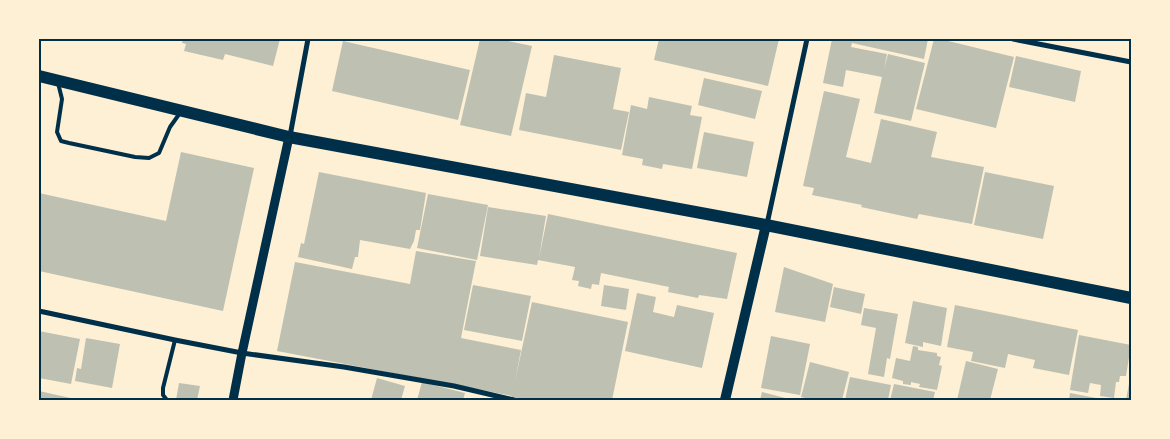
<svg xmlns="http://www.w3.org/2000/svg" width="1170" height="439" font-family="Raleway,sans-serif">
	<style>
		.building { fill: #bec0b2 }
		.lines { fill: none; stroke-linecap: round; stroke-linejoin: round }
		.service { stroke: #003049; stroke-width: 4 }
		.minor { stroke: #003049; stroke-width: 5 }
		.tertiary { stroke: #003049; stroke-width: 9 }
		.secondary { stroke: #003049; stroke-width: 10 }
		.primary { stroke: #003049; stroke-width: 12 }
		.neatline { fill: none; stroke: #003049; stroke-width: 2 }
	</style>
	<rect width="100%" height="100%" fill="#fdf0d5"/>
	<!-- building -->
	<g class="building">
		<path d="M183 39H280L273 66 225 54 223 60 184 51 186 44 182 43Z"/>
		<path d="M480 39H499L532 46 511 136 460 125Z"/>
		<path d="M659 39H779L768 86 654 60Z"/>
		<path d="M832 39 837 40V39H928L924 59 852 43 851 47 887 54 884 69 888 54 925 63 911 121 874 113 882 77 846 70 843 87 823 83Z"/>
		<path d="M934 39H940L1014 57 996 128 916 109Z"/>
		<path d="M343 41 470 70 458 120 332 91Z"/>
		<path d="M554 55 621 68 613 109 629 112 621 150 519 130 526 93 546 97Z"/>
		<path d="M1016 56 1081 71 1075 102 1009 87Z"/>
		<path d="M704 78 762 91 755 119 698 105Z"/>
		<path d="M824 91 860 99 846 157 871 163 881 119 937 132 931 157 984 167 972 224 919 214 917 219 861 207 862 205 812 195 814 188 803 186Z"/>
		<path d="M649 97 692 106 690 115 702 117 692 169 663 164 662 169 642 165 643 159 622 155 631 105 647 109Z"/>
		<path d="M704 132 754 142 747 177 697 168Z"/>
		<path d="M181 152 254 168 223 311 39 271V193L166 221Z"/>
		<path d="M319 172 426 193 420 230H416L414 241 410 249 360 240 358 257H355L352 269 298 257 301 243 304 244Z"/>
		<path d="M985 172 1054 186 1043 239 974 225Z"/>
		<path d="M428 194 488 205 477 260 417 248Z"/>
		<path d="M488 207 546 216 539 258 548 214 737 253 727 299 699 295 698 298 668 292 669 287 601 273 599 285 592 284 591 289 578 286 579 281 572 280 575 267 538 260 537 265 480 256Z"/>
		<path d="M416 251 476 261 461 338 521 350 515 381 532 302 628 322 612 400H527L512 397V396L277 351 295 262 410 284Z"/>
		<path d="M784 267 833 284 825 322 775 312Z"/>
		<path d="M473 285 531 296 522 341 464 330Z"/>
		<path d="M604 285 629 289 626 310 601 306Z"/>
		<path d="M834 287 865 294 861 314 830 307Z"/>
		<path d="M637 293 656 297 653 312 674 317 677 305 714 313 702 368 625 351Z"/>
		<path d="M913 301 947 308 941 346 923 342V347L905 343Z"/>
		<path d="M955 305 1078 330 1069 375 1033 368 1035 360 1008 354 1005 368 971 361 973 352 947 347Z"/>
		<path d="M864 308 898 314 890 359 887 358 884 377 868 374 876 328 861 325Z"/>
		<path d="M39 331 80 339 71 384 39 378Z"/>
		<path d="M1079 335 1131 345 1126 376H1120L1119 382H1116L1114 398 1100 396 1101 385 1090 383 1088 393 1070 390Z"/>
		<path d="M771 336 810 344 800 395 761 388Z"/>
		<path d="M86 338 120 344 112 388 75 381 77 368 81 369Z"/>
		<path d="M913 346 918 347V350L937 353V356L941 357 939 365 942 366 937 390 919 387 920 384 911 382V385L903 384V381L892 378 896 358 910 361Z"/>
		<path d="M966 361 998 369 990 400H957Z"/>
		<path d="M810 362 849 372 842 400H813L801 397Z"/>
		<path d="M850 377 891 385 888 400H845Z"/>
		<path d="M377 378 405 386 401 400H371Z"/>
		<path d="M1130 378 1131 400H1126Z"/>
		<path d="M422 382 465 393 463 400H417Z"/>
		<path d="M179 383 200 386 197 400H176Z"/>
		<path d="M894 384 935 392 933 400H890Z"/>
		<path d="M39 391 75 399V400H39Z"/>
		<path d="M762 392 793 400H760Z"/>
		<path d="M1070 393 1101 399V400H1069Z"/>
	</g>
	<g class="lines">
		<!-- service -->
		<g class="service">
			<path d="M58 83 62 99 57 132 61 141 69 143 135 157 149 158 159 153 170 127 180 113"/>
			<path d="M167 400 163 395V388L175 340"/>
		</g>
		<!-- minor -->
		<g class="minor">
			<path d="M1013 39 1131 62"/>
			<path d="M290 136 308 39"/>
			<path d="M767 224 807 39"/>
			<path d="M39 311 175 340 242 353 344 367 454 386 514 400"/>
		</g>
		<!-- tertiary -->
		<path class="tertiary" d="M233 400 242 353 289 137"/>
		<!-- secondary -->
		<path class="secondary" d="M725 400 766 225"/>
		<!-- primary -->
		<path class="primary" d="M39 76 289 137 766 225 1131 298"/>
	</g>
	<!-- border -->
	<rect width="1170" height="439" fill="none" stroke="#fdf0d5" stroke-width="80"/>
	<rect x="40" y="40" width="1090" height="359" class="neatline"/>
</svg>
